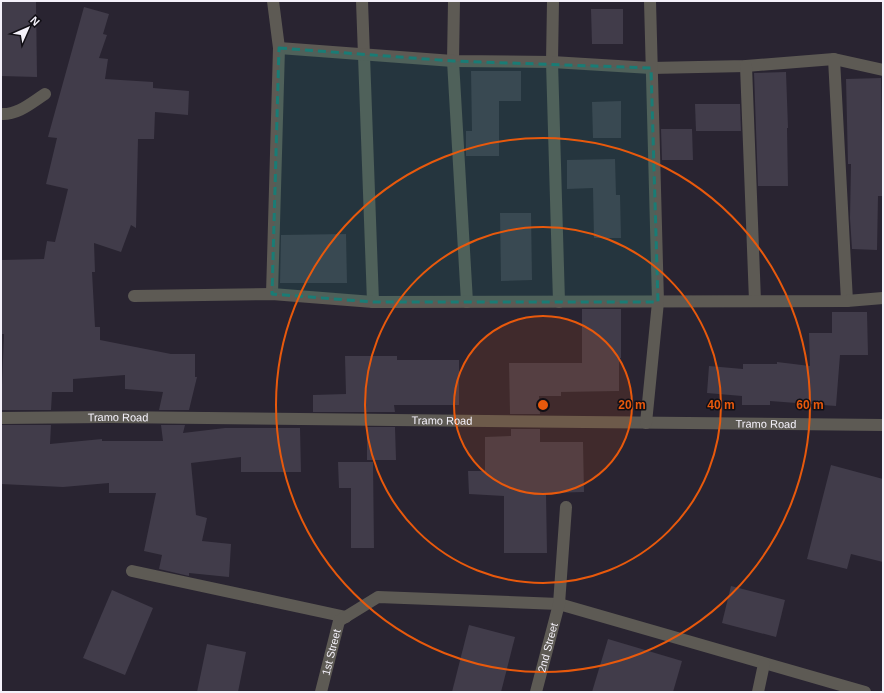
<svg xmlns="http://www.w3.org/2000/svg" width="884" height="693" font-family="Arial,sans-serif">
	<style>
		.building { fill: #413c4a }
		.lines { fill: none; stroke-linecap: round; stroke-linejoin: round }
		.minor { stroke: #5d5a54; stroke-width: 12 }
		.marked { fill: #1a7c75; fill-opacity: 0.2; stroke: #1a7c75; stroke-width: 3; stroke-dasharray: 8 5; stroke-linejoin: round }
		.ring { fill: none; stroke: #e8590c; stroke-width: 2 }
		.labels { text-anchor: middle; stroke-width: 3; stroke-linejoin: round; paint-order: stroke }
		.street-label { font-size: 11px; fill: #f4f1fa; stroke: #110f15 }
		.centre { fill: #e8590c; stroke: #110f15; stroke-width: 2 }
		.ring-label { font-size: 12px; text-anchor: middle; font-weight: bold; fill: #e8590c; stroke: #110f15; stroke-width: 3; stroke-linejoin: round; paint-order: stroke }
	</style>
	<rect width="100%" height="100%" fill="#292431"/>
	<!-- building -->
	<g class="building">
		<path d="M1 1H36L37 77 1 76Z"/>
		<path d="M84 7 109 14 103 34 107 35 99 58 108 59 105 79 153 82V88L189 91 188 115 155 112 154 139H138L136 228 131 225 121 252 94 243 95 272H92L95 327H100V340L171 354H195V377H197L189 410H159L163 392 125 389V375L73 379V392H52L51 410H1L4 334H1V260L44 259 47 241 55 242 68 189 46 184 57 138 48 137Z"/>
		<path d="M591 9H623V44H592Z"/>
		<path d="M471 71H521V101H499V156H466V131H472Z"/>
		<path d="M786 72 788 128H787L788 186H758L754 73Z"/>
		<path d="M881 78 883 196H878L877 250 852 249 850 218 851 164H848L846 79Z"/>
		<path d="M621 101V138H593L592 102Z"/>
		<path d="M695 104H740L741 131H696Z"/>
		<path d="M661 129H692L693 160H662Z"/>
		<path d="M615 159 616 195H620L621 238H594L593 188 567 189V160Z"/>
		<path d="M500 213H531L532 280 501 281Z"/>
		<path d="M346 234 347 283H280L281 235Z"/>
		<path d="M582 309H621V358H619V391L561 392V396H539L540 414H510L509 363H582Z"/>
		<path d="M832 312H867L868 355H840L836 406 770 401V405H742V396L707 393 709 366 743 369V364H777V362L810 366 809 333H832Z"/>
		<path d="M345 356H397V360H459V405H394L395 412H313V395L346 394Z"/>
		<path d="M1 425H51L50 444 102 439V441H163L161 425H185L183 433 225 428H300L301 472H241V457L191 463 196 515 207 518 202 541 231 544 229 577 189 573V576L159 569 162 555 144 551 156 493H109V483L63 487 1 484Z"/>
		<path d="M367 427H395L396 460H367Z"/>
		<path d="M511 429H540V442H583L584 492 546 493 547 553H504V496L469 494 468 471H485V437L511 436Z"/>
		<path d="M338 462H373L374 548H351V488H339Z"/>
		<path d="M831 465 883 479V562L851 554 847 569 807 559Z"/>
		<path d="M731 586 785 600 776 637 722 623Z"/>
		<path d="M112 590 153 608 125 675 83 658Z"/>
		<path d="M469 625 515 637 501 692H452Z"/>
		<path d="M608 639 682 661 673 692H592Z"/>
		<path d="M207 644 246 652 238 692H197Z"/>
	</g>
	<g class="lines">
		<!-- minor -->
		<g class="minor">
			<path d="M362 1 373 302"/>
			<path d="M454 1 453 61 467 302"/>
			<path d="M553 1 552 62 559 302"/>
			<path d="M279 48 453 61 552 62 651 68 746 66 834 59 883 70"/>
			<path d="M834 59 847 301"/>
			<path d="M746 66 755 301"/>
			<path d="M1 114C18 115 31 103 45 94"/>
			<path d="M272 294 279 48 273 1"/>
			<path d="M134 296 272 294 373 302 847 301 883 298"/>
			<path id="s1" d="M1 418 108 417 883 425"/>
			<path d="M646 423 658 302 650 1"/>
			<path d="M132 571 346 617"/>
			<path id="s2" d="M321 692 339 621 378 597 559 604 865 692"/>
			<path id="s3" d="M536 692 559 604 566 507"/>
			<path d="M758 692 764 664"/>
		</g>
	</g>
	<!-- marked area -->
	<path class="marked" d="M279 48 453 61 651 68 658 302H373L272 294Z"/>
	<!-- distance rings -->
	<circle cx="543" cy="405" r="89" fill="#e8590c" fill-opacity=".12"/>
	<g class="ring">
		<circle cx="543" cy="405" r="89"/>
		<circle cx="543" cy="405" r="178"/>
		<circle cx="543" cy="405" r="267"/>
	</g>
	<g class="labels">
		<!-- street labels -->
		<g class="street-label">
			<text dy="4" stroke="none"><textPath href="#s1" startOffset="117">Tramo Road</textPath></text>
			<text dy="4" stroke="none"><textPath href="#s1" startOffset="441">Tramo Road</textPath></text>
			<text dy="4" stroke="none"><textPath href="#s1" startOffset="765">Tramo Road</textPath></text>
			<text dy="4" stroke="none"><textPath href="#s3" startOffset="46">2nd Street</textPath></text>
			<text dy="4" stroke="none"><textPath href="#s2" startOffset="41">1st Street</textPath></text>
		</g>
	</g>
	<circle cx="543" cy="405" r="6" class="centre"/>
	<g class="ring-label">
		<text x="632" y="409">20 m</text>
		<text x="721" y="409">40 m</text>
		<text x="810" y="409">60 m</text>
	</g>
	<!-- border -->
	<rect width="884" height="693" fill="none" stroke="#f4f1fa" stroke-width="4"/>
	<!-- north arrow -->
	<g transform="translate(28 28) rotate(45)" stroke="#110f15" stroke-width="3" paint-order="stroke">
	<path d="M0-3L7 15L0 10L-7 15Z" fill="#f4f1fa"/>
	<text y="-6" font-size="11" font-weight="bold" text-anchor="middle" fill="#f4f1fa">N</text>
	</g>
</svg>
